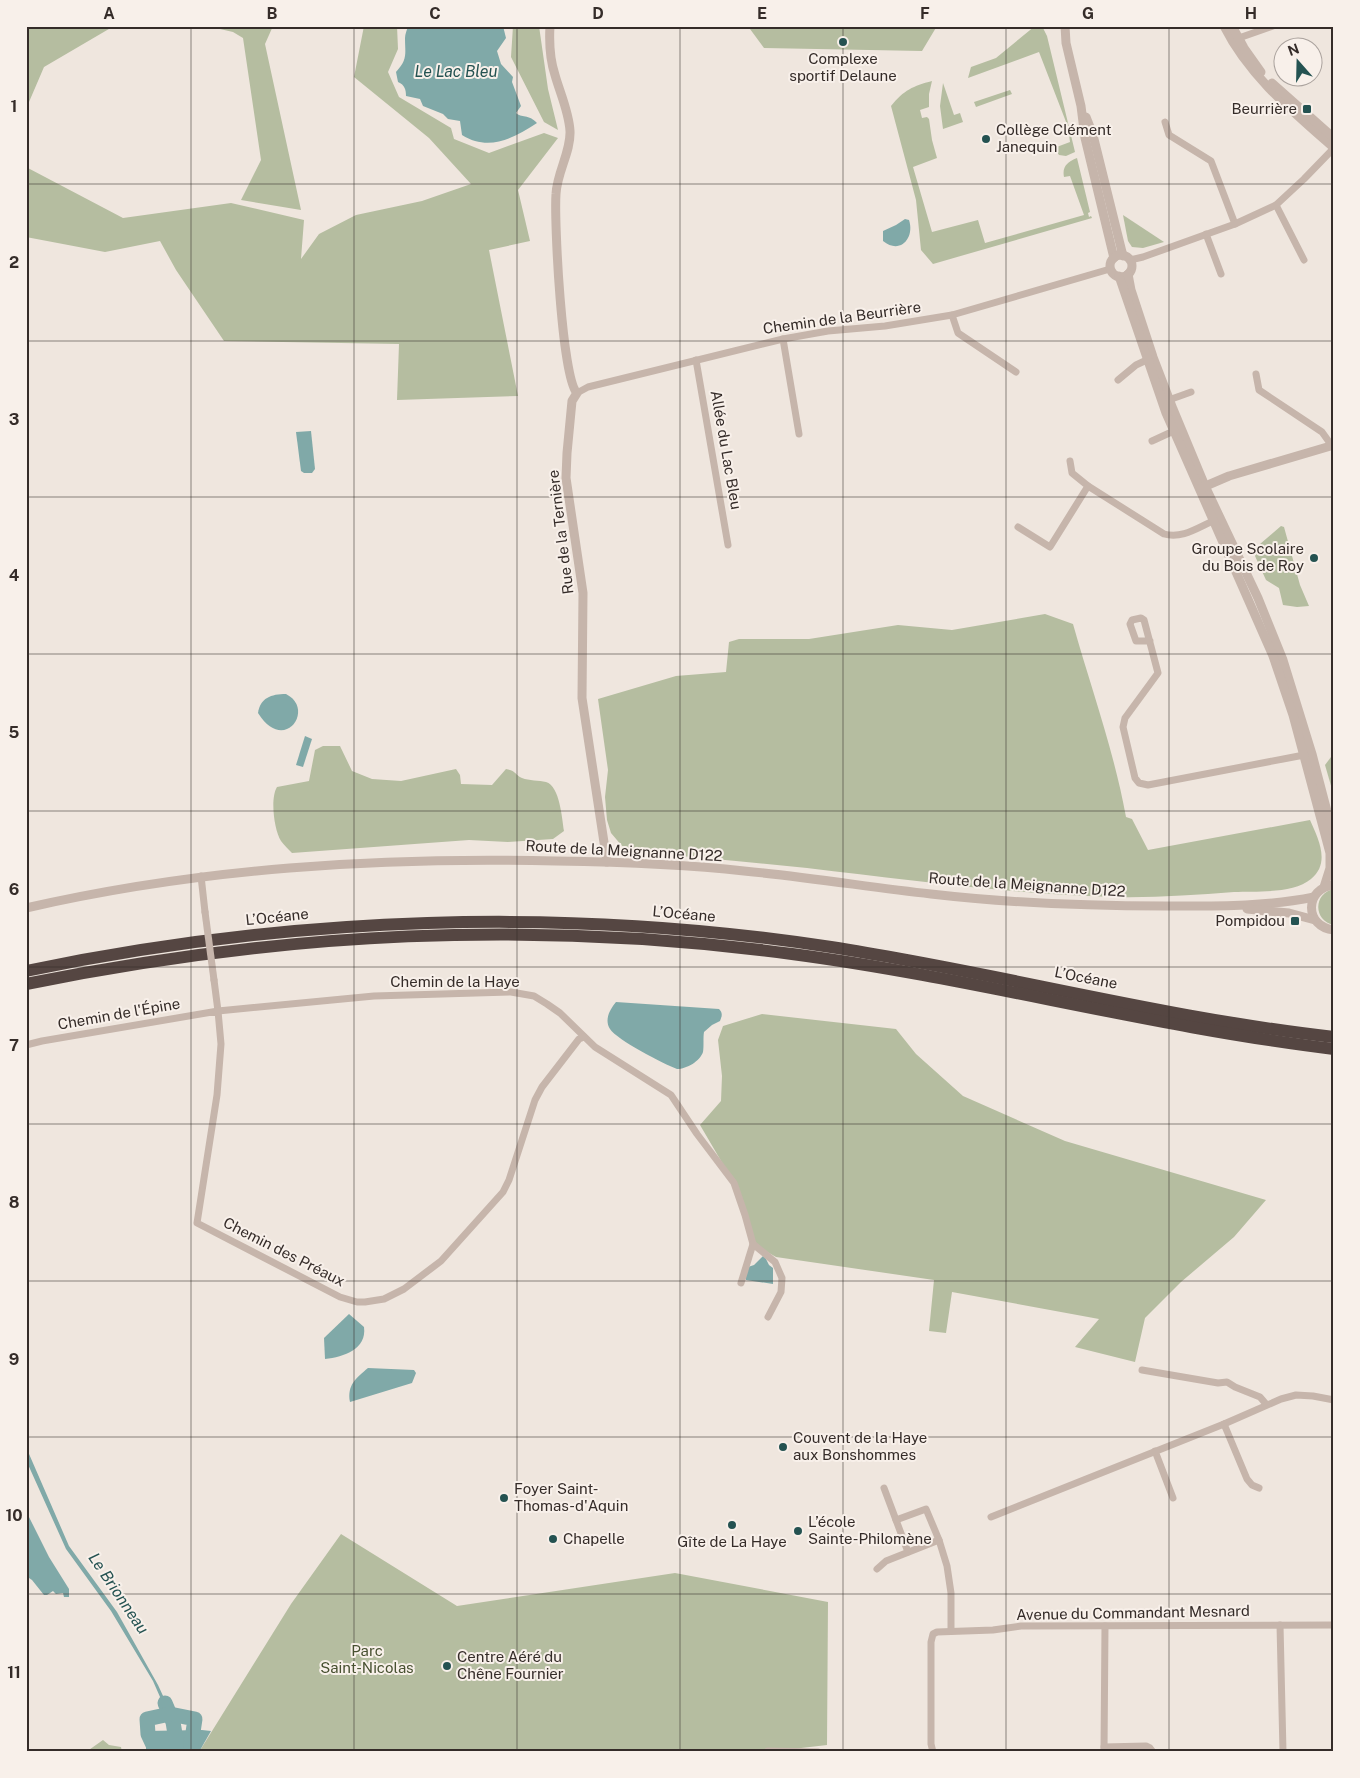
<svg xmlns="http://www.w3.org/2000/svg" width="1360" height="1778" font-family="'Public Sans',sans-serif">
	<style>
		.green { fill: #b5bda0 }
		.water { fill: #80a9a8 }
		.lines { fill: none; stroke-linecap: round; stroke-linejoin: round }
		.river { stroke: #80a9a8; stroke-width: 15 }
		.minor { stroke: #c6b5ab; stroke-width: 7 }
		.tertiary { stroke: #c6b5ab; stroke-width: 9 }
		.motorway { stroke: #554642; stroke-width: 12 }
		.minor-bridge { stroke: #c6b5ab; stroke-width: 7 }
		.grid { fill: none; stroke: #352c29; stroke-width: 1; stroke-opacity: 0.55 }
		.poi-dot { fill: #245251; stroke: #f8f0ea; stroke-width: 2 }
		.labels { text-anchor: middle; stroke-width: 4; stroke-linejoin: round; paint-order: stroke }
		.poi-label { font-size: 15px; fill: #352c29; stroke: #f8f0ea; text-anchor: start }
		.street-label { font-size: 15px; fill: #352c29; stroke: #f8f0ea }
		.park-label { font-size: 15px; fill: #475030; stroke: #f8f0ea }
		.water-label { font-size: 16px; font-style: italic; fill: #245251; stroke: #f8f0ea }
		.neatline { fill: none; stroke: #352c29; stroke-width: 2 }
		.grid-label { font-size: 16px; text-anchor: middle; font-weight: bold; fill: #352c29 }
	</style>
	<rect width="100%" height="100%" fill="#efe6de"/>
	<!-- green -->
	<g class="green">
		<path d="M26 26H114L44 67 26 109Z"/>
		<path d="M207 26H273L265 44 301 210 241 200 261 160 243 38 233 32Z"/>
		<path d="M364 26H397L398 49 388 72 399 97 451 128 454 139 489 153 544 133 558 138 518 190 530 241 489 250 518 396 397 400 399 344 224 341 176 270 160 241 105 252 26 237V167L123 218 231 203 304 220 301 259 319 234 356 215 422 201 471 184 429 138 354 77Z"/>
		<path d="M513 26H539L548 89 558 130 544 122 511 57Z"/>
		<path d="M745 26H937L922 51 764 48 750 29Z"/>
		<path d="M1035 26H1042L1047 36 1075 152 1066 156 1059 155 1054 148 1070 142 1068 127 1039 52 968 78 971 67 996 58Z"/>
		<path d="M932 81 929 94V107L920 110 922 118 927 117 929 119 932 140 937 158 913 167 932 232 978 220 985 243 1084 215 1070 176 1064 177C1062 167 1067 162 1077 158L1090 212 1088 213 1089 217 1091 216 1092 218 933 264 921 250 916 200 891 106C904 90 913 86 932 81Z"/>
		<path d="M943 83 954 115 960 113 963 122 943 129 940 106Z"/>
		<path d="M1010 90 1012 94 976 107 974 102Z"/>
		<path d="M1123 215 1164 242 1143 248 1132 247 1128 241Z"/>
		<path d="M1281 526 1284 527 1300 585 1309 606 1297 607 1283 605 1279 588 1266 580 1255 556 1260 544Z"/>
		<path d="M1045 614 1073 624C1091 688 1114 751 1126 817L1132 819 1148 850 1310 820C1318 838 1331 863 1311 879 1293 894 1256 891 1234 892 1194 895 1153 898 1113 897 1010 894 909 880 807 868 752 862 697 858 641 852L622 846 611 833 607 820 605 797 608 770 598 699 676 676 726 672 729 642 739 639H809L898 625 952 630Z"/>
		<path d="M323 746H340L352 771 372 779 401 781 456 769 460 775 461 784 492 785 506 769C517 771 515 775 522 778 529 781 539 780 546 782 560 786 562 819 564 831L553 839 508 842 469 840 292 853C288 849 284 845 281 841 274 830 270 798 277 787L309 781 315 750Z"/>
		<path d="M1334 753V796L1325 765Z"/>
		<path d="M1334 889V925C1313 921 1313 893 1334 889Z"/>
		<path d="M762 1014 896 1029 916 1054 963 1096 1065 1141 1266 1200 1234 1237 1181 1282 1145 1318 1135 1362 1075 1347 1099 1319 952 1292 946 1333 929 1331 934 1280 776 1257 753 1244 734 1183 700 1125 721 1101 722 1076 718 1040 723 1026Z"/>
		<path d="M341 1534 457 1606 675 1573 828 1602 827 1745 767 1752H199L291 1604Z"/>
		<path d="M103 1740 109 1745 121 1747 122 1752H86Z"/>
	</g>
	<!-- water -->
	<g class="water">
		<path d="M408 26H503L506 38 497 51 501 64 513 77 512 82 521 106 516 113C521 118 529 114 537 123 514 138 489 152 462 135L460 121 448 119 443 114 423 106 420 99 406 96C406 90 405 85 398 82L396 72C408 59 405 54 405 38 405 34 407 30 408 26Z"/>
		<path d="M905 219 909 220C915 238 900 255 883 241V231L896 225Z"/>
		<path d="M311 431 315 469 312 473H304L301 471 296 432Z"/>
		<path d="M286 694C316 709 284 755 258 713 260 698 271 694 286 694Z"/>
		<path d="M305 736 312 739 303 767 296 765Z"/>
		<path d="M616 1002 719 1009C723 1013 722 1016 720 1021L712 1025 704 1032C703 1038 704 1046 703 1052 700 1061 687 1069 677 1069 664 1064 617 1040 610 1029 604 1020 610 1009 616 1002Z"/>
		<path d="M764 1255 769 1265 773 1268V1284L746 1280 745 1273 748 1267 754 1265Z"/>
		<path d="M349 1314 364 1327C367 1349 344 1357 325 1359L324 1338Z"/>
		<path d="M368 1368 414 1370 416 1373 412 1383 350 1402C347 1385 356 1378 368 1368Z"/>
		<path d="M26 1447 69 1546 117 1612 158 1685 175 1722H171L153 1681 111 1611 66 1549 26 1460Z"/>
		<path d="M26 1511 49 1557 69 1589V1597H64L63 1593 56 1594 53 1591 47 1595H44L32 1580 26 1576Z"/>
		<path d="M202 1730 211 1731 199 1752H146V1731Z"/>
	</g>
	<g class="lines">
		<!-- river -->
		<g class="river">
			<path d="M165 1703 173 1722 178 1752"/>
			<path d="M155 1752V1749L148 1734 147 1719 170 1714 195 1719 190 1752"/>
		</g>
		<!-- minor -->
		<g class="minor">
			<path d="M1236 39 1273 26"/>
			<path d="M1165 122 1169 135 1211 161 1235 224"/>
			<path d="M1276 205 1304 260"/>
			<path d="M1206 234 1221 274"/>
			<path d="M1130 260 1143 257 1235 224 1276 205 1304 179 1334 148"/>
			<path d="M952 315 958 333 1016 372"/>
			<path d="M783 339 799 434"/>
			<path d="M696 360 728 545"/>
			<path d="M1256 374 1259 390 1322 432 1332 446"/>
			<path d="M1118 380 1136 365 1151 358"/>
			<path d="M577 393 588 387 783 339 828 331 885 326 952 315 1110 269"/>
			<path d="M1166 401 1191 392"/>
			<path d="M1152 441 1178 429"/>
			<path d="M1088 486 1164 534C1182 539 1197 528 1213 521"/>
			<path d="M1018 527 1050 547 1088 486 1072 473 1070 461"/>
			<path d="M1150 641H1136L1130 624 1132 620 1141 618 1144 620 1158 673 1125 718 1123 727 1135 778 1139 783 1148 785 1304 755"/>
			<path d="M201 876 205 912"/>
			<path d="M214 980 218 1011 374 996 511 992 534 996 547 1004 560 1013 595 1047 671 1095 697 1134 734 1183 745 1215 753 1244 775 1262 782 1278 781 1292 768 1317"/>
			<path d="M26 1045 42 1041 218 1011 221 1044 217 1095 197 1223 340 1297 357 1302H365L384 1299 404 1289 441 1261 503 1192 509 1180 535 1100 542 1087 579 1039 584 1037"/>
			<path d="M741 1283 753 1244"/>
			<path d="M1142 1370 1218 1383 1227 1382 1235 1387 1260 1397 1266 1404"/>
			<path d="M1224 1424 1247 1479 1252 1485 1259 1488"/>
			<path d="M1155 1451 1173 1498"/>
			<path d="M884 1488 896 1520 926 1509 939 1540"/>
			<path d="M991 1517 1224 1424 1281 1399 1296 1395 1313 1396 1334 1400"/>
			<path d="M896 1520 908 1552"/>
			<path d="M877 1569 886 1561 939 1540 947 1566 951 1593V1631"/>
			<path d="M1280 1625 1283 1752"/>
			<path d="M1104 1747 1146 1746 1150 1748 1153 1752"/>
			<path d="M768 1751 818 1752"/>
			<path d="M933 1752 931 1744V1642L933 1634 937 1632 993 1630 1021 1626 1334 1625"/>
			<path d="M1104 1752 1105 1626"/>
		</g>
		<!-- tertiary -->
		<g class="tertiary">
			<path d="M550 26C549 43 550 60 555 75 560 93 569 112 570 131 571 152 557 172 556 194 554 221 562 379 577 393L572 401 567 453 566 478 583 593 582 698 607 862"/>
			<path d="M1065 26 1066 43 1081 106 1085 138 1114 258"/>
			<path d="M1224 26C1249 76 1293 112 1334 148"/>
			<path d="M1232 26 1244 48 1261 72"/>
			<path d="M1272 83 1334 138"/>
			<path d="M1086 117 1093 135 1123 256"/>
			<circle cx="1121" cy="266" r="11"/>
			<path d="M1128 274 1131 290 1153 357 1173 409 1205 486 1258 598 1283 660 1312 754 1334 838"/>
			<path d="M1119 276 1166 413 1273 656 1293 715 1330 853V868L1324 887"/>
			<path d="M1201 488 1229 476 1334 445"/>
			<path d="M1334 885C1304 888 1304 927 1334 930"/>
			<path d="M26 908C201 868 377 857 556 861 619 862 682 864 744 871 807 877 869 887 931 894 1009 903 1087 906 1165 906 1214 906 1265 907 1314 897"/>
			<path d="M1247 909 1289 913 1315 920"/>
		</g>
		<!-- motorway -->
		<g class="motorway">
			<path d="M26 971C290 916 564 906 831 947 999 973 1164 1018 1334 1037"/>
			<path d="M26 984C283 932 532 919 792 954 974 978 1151 1027 1334 1049"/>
		</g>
		<!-- minor-bridge -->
		<path class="minor-bridge" d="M205 912 214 980"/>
	</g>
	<!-- grid -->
	<path class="grid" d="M191 26V1752M354 26V1752M517 26V1752M680 26V1752M843 26V1752M1006 26V1752M1169 26V1752M26 184H1334M26 341H1334M26 497H1334M26 654H1334M26 811H1334M26 967H1334M26 1124H1334M26 1281H1334M26 1437H1334M26 1594H1334"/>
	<!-- markers -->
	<g class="poi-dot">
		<circle cx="843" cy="42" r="5"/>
		<rect x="1302" y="104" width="10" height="10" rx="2.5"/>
		<circle cx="986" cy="139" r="5"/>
		<circle cx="1314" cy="558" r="5"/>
		<rect x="1290" y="916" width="10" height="10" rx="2.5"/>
		<circle cx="783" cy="1447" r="5"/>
		<circle cx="504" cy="1498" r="5"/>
		<circle cx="732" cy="1525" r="5"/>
		<circle cx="798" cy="1531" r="5"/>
		<circle cx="553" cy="1539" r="5"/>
		<circle cx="447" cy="1666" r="5"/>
	</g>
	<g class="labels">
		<!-- poi labels -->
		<g class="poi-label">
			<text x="843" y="64" text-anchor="middle">Complexe<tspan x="843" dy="17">sportif Delaune</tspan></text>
			<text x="1297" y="114" text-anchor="end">Beurrière</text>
			<text x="996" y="135">Collège Clément<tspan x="996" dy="17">Janequin</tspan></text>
			<text x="1304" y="554" text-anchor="end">Groupe Scolaire<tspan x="1304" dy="17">du Bois de Roy</tspan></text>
			<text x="1285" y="926" text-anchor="end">Pompidou</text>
			<text x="793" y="1443">Couvent de la Haye<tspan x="793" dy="17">aux Bonshommes</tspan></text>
			<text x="514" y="1494">Foyer Saint-<tspan x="514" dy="17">Thomas-d'Aquin</tspan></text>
			<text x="808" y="1527">L’école<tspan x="808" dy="17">Sainte-Philomène</tspan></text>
			<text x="563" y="1544">Chapelle</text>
			<text x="732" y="1547" text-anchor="middle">Gîte de La Haye</text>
			<text x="457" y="1662">Centre Aéré du<tspan x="457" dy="17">Chêne Fournier</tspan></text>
		</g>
		<!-- street labels -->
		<g class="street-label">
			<text transform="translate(842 318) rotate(-8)" y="5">Chemin de la Beurrière</text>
			<text transform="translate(726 450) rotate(80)" y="5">Allée du Lac Bleu</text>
			<text transform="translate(561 532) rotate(-97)" y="5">Rue de la Ternière</text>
			<text transform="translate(624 851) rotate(3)" y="5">Route de la Meignanne D122</text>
			<text transform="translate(1027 885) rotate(4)" y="5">Route de la Meignanne D122</text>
			<text transform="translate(684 914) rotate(5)" y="5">L’Océane</text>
			<text transform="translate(277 917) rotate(-6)" y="5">L’Océane</text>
			<text transform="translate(1086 978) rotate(11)" y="5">L’Océane</text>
			<text x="455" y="987">Chemin de la Haye</text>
			<text transform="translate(119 1014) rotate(-10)" y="5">Chemin de l'Épine</text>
			<text transform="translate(284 1252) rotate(27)" y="5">Chemin des Préaux</text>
			<text transform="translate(1133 1613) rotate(-1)" y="5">Avenue du Commandant Mesnard</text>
		</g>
		<!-- park labels -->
		<g class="park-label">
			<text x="367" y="1656">Parc<tspan x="367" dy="17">Saint-Nicolas</tspan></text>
		</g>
		<!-- water labels -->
		<g class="water-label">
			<text x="456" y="77">Le Lac Bleu</text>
			<text transform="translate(119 1593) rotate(56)" y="6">Le Brionneau</text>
		</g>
	</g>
	<!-- border -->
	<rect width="1360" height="1778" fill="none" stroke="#f8f0ea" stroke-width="55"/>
	<!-- north arrow -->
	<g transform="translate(1298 62) rotate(340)"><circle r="24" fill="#f8f0ea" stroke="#aaa29d"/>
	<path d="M0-4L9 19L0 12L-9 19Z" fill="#245251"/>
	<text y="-8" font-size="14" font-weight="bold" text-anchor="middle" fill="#352c29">N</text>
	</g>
	<rect x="28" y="28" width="1304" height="1722" class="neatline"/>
	<g class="grid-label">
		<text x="109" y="19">A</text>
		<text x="272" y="19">B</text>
		<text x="435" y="19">C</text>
		<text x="598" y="19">D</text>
		<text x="762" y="19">E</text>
		<text x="925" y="19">F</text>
		<text x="1088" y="19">G</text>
		<text x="1251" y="19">H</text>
		<text x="14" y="112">1</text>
		<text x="14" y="268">2</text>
		<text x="14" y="425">3</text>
		<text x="14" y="581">4</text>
		<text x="14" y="738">5</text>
		<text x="14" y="895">6</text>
		<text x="14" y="1051">7</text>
		<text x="14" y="1208">8</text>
		<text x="14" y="1365">9</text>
		<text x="14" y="1521">10</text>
		<text x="14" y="1678">11</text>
	</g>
</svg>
